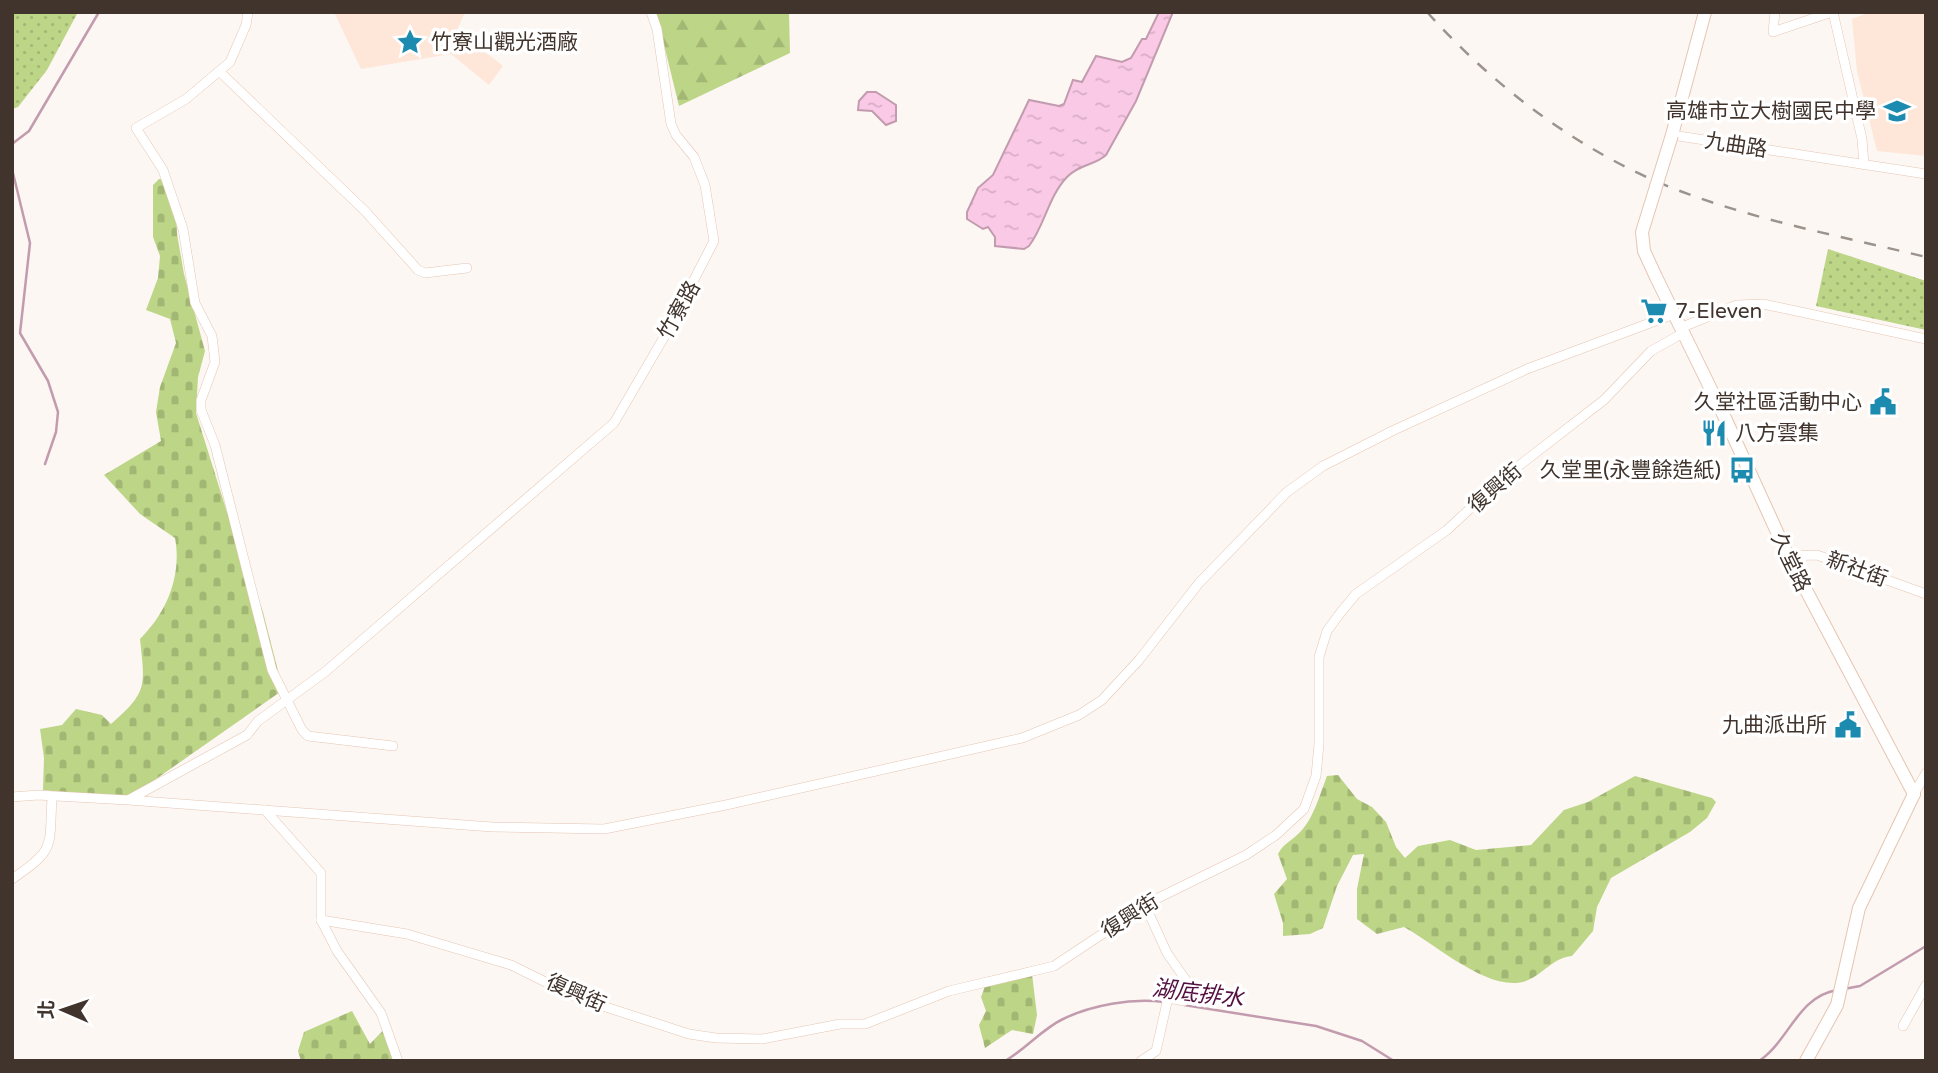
<svg xmlns="http://www.w3.org/2000/svg" width="1938" height="1073" font-family="'Varela Round','Noto Sans TC',sans-serif">
	<style>
		.built { fill: #fee6d8 }
		.forest { fill: url(#forest-firs) }
		.cemetery { fill: url(#cemetery-stones) }
		.park { fill: url(#park-dots) }
		.water { fill: url(#water-ripples); stroke: #c29cae; stroke-width: 2 }
		.lines { fill: none; stroke-linecap: round; stroke-linejoin: round }
		.stream { stroke: #c29cae; stroke-width: 2.5 }
		.street-casing { stroke: #e5c5b2; stroke-width: 10 }
		.secondary-casing { stroke: #e5c5b2; stroke-width: 14 }
		.street { stroke: #fff; stroke-width: 9 }
		.secondary { stroke: #fff; stroke-width: 12 }
		.rail { stroke: #9c938d; stroke-width: 2.5; stroke-dasharray: 12 12; stroke-linecap: butt }
		.secondary-bridge-casing { stroke: #e5c5b2; stroke-width: 14; stroke-linecap: butt }
		.secondary-bridge { stroke: #fff; stroke-width: 12 }
		.labels { text-anchor: middle; stroke-width: 7; stroke-linejoin: round; paint-order: stroke }
		.poi-label { font-size: 21px; fill: #41342d; stroke: #fff; text-anchor: end }
		.street-label { font-size: 21px; fill: #41342d; stroke: #fff }
		.water-label { font-size: 23px; font-style: italic; fill: #541040; stroke: #fff }
	</style>
	<defs>
		<pattern id="forest-firs" width="22" height="20" patternUnits="userSpaceOnUse" patternTransform="scale(1.75)"><rect width="22" height="20" fill="#bcd586"/><path d="M5 1l3.5 6h-7zM16 11l3.5 6h-7z" fill="#a3b774"/></pattern>
		<pattern id="cemetery-stones" width="16" height="16" patternUnits="userSpaceOnUse" patternTransform="scale(1.75)"><rect width="16" height="16" fill="#bcd586"/><path d="M2 7V4a2 2 0 0 1 4 0v3zM10 15v-3a2 2 0 0 1 4 0v3z" fill="#a3b774"/></pattern>
		<pattern id="park-dots" width="8" height="8" patternUnits="userSpaceOnUse" patternTransform="scale(1.75)"><rect width="8" height="8" fill="#bcd586"/><path d="M2 2h.1M6 6h.1" fill="none" stroke="#a3b774" stroke-width="1.8" stroke-linecap="round"/></pattern>
		<pattern id="water-ripples" width="26" height="14" patternUnits="userSpaceOnUse" patternTransform="scale(1.75)"><rect width="26" height="14" fill="#fac9e6"/><path d="M2 4q2-2 4 0t4 0M15 11q2-2 4 0t4 0" fill="none" stroke="#d8adc6"/></pattern>
	</defs>
	<rect width="100%" height="100%" fill="#fdf7f3"/>
	<!-- built -->
	<g class="built">
		<path d="M334 12H465L457 30 503 66 489 85 451 54 361 69Z"/>
		<path d="M1871 12H1926V156L1877 151 1857 71 1852 19Z"/>
	</g>
	<!-- forest -->
	<path class="forest" d="M656 12H789L790 53 679 106Z"/>
	<!-- cemetery -->
	<g class="cemetery">
		<path d="M159 179 167 180 176 204 177 234 184 274 205 351 198 377 196 413 231 525 263 612 283 690 126 800 43 790 44 758 40 729 62 725 76 709 102 715 111 724C148 692 145 686 140 639 167 613 182 575 175 538L140 514 104 475 161 441 156 412 160 387 176 343 170 319 146 310 158 278 160 256 153 237V185Z"/>
		<path d="M1338 775 1357 799 1372 807 1386 822 1396 847 1405 858 1418 846 1450 840 1476 850 1531 845 1564 810 1588 802 1635 776 1712 798 1716 802 1707 818 1690 832 1611 878 1597 907 1593 931 1572 956C1552 958 1544 974 1526 981 1490 994 1434 943 1404 927L1377 934 1357 919V889L1364 854 1353 855 1337 886 1323 928 1310 934 1283 936V923L1274 894 1287 879 1278 854C1284 843 1290 842 1298 834 1313 821 1320 794 1327 776Z"/>
		<path d="M1032 974 1037 1015 1033 1034 1012 1030 985 1048 979 1025 986 1011 981 997 985 986Z"/>
		<path d="M352 1011 370 1044 387 1026 403 1061H301L298 1051 304 1032Z"/>
	</g>
	<!-- park -->
	<g class="park">
		<path d="M12 12H78L47 70 18 107 12 109Z"/>
		<path d="M1828 249 1926 281V330L1816 306Z"/>
	</g>
	<!-- water -->
	<g class="water">
		<path d="M1159 12H1173L1136 101 1106 155C1094 166 1079 164 1067 177 1048 197 1045 225 1029 246L1024 249 995 246V237L988 227 983 229 967 219V212L978 188 993 175 1029 100 1059 106 1064 104 1073 80 1082 82 1096 56 1122 62 1131 58 1142 39H1146Z"/>
		<path d="M867 92H876L896 105V121L886 125 872 111 858 110 859 101Z"/>
	</g>
	<g class="lines">
		<!-- stream -->
		<g class="stream">
			<path d="M12 144 29 131 99 12"/>
			<path d="M12 169 30 243 20 333 48 381 58 412 56 432 45 464"/>
			<path d="M1844 989 1860 986 1926 946"/>
			<path d="M1184 1005 1316 1026 1362 1041 1394 1061"/>
			<path d="M1005 1061C1026 1049 1042 1029 1063 1019 1092 1005 1131 998 1164 1002"/>
			<path d="M1759 1061C1790 1040 1797 997 1837 990"/>
		</g>
		<!-- street casing -->
		<g class="street-casing">
			<g id="street">
				<path d="M248 12 246 25 230 62 186 99 136 128 163 170 183 229 195 303 212 336 215 362 201 400V410L215 445 272 670 302 730 308 736 393 746"/>
				<path d="M1775 12 1773 32 1832 12"/>
				<path d="M1833 12 1862 139 1864 165"/>
				<path d="M220 72 365 211 418 270 425 273 467 268"/>
				<path d="M1672 135 1926 174"/>
				<path d="M1680 328 1737 305 1763 304 1926 339"/>
				<path d="M1788 556 1817 555 1926 594"/>
				<path d="M1914 794 1926 773"/>
				<path d="M12 797 38 795 128 800 492 827 604 829 726 805 1022 738 1079 715 1102 700 1139 660 1199 583 1287 492 1323 466 1392 431 1527 369 1674 314"/>
				<path d="M130 799 247 735 258 721 325 672 614 423 667 332 714 241 705 185 694 157 676 135 671 124 657 29 651 12"/>
				<path d="M265 810 321 873V920L337 951 381 1013 398 1061"/>
				<path d="M12 879C56 849 49 848 52 798"/>
				<path d="M321 920 407 934 511 965 578 998 689 1034 716 1038 762 1039 840 1024H865L949 991 1054 966 1152 901 1246 855 1276 835 1304 809 1316 776 1319 744V657L1327 631 1341 612 1356 594 1447 530 1503 478 1604 400 1651 351 1683 333"/>
				<path d="M1903 1026 1926 985"/>
				<path d="M1141 1061 1156 1051 1168 998 1184 1001 1190 986 1167 953 1145 905"/>
			</g>
		</g>
		<!-- secondary casing -->
		<g class="secondary-casing">
			<g id="secondary">
				<path d="M1672 135 1705 12"/>
				<path d="M1656 277 1725 418 1788 556 1914 794"/>
				<path d="M1806 1061 1837 1005 1859 908 1914 794"/>
			</g>
		</g>
		<!-- street -->
		<use href="#street" class="street"/>
		<!-- secondary -->
		<use href="#secondary" class="secondary"/>
		<!-- rail -->
		<path class="rail" d="M1427 12C1496 89 1583 154 1680 191 1759 221 1844 237 1926 257"/>
		<!-- secondary-bridge casing -->
		<g class="secondary-bridge-casing">
			<path id="secondary-bridge" d="M1656 277 1644 251 1642 232 1672 135"/>
		</g>
		<!-- secondary-bridge -->
		<use href="#secondary-bridge" class="secondary-bridge"/>
	</g>
	<!-- icons -->
	<defs>
		<g id="sight-bare" transform="scale(2.1)"><path d="M0-6L1.8-2.2L6-1.7L2.9 1.2L3.7 5.4L0 3.3L-3.7 5.4L-2.9 1.2L-6-1.7L-1.8-2.2Z" fill="#1d8ab0" stroke="#fff" stroke-width="2.5" paint-order="stroke"/></g>
		<g id="school-bare" transform="scale(2.1)"><path d="M0-5L7-2L0 1L-7-2ZM-4 1L0 2.5L4 1V4Q0 6-4 4Z" fill="#1d8ab0" stroke="#fff" stroke-width="2.5" paint-order="stroke"/></g>
		<g id="supermarket-bare" transform="scale(2.1)"><path d="M-6-5.5h2.5l.6 2H6L4.5 2H-2.5L-4.4-4H-6ZM-1.5 3.2a1.3 1.3 0 1 0 .1 0ZM3 3.2a1.3 1.3 0 1 0 .1 0Z" fill="#1d8ab0" stroke="#fff" stroke-width="2.5" paint-order="stroke"/></g>
		<g id="civic-bare" transform="scale(2.1)"><path d="M-.6-6.5H3V-4.5H.6V-3L4-1V1h2V6H-6V1h2V-1L-.6-3ZM-1.2 2.5V6h2.4V2.5Z" fill="#1d8ab0" stroke="#fff" stroke-width="2.5" paint-order="stroke"/></g>
		<g id="restaurant-bare" transform="scale(2.1)"><path d="M-5-6h1v4h1v-4h1v4h1v-4h1v5L-1.5 .5V6h-2V.5L-5-1ZM5-6V6H3V1.5H1.5Q1.5-4 5-6Z" fill="#1d8ab0" stroke="#fff" stroke-width="2.5" paint-order="stroke"/></g>
		<g id="bus-bare" transform="scale(2.1)"><path d="M-5-6H5V4H4V6H2V4H-2V6H-4V4H-5ZM-3.5-4V0h7V-4ZM-3.5 1.2v1.5H-2V1.2ZM2 1.2v1.5H3.5V1.2Z" fill="#1d8ab0" stroke="#fff" stroke-width="2.5" paint-order="stroke"/></g>
	</defs>
	<g fill-rule="evenodd">
		<use href="#sight-bare" x="410" y="42"/>
		<use href="#school-bare" x="1897" y="111"/>
		<use href="#supermarket-bare" x="1654" y="311"/>
		<use href="#civic-bare" x="1883" y="402"/>
		<use href="#restaurant-bare" x="1714" y="433"/>
		<use href="#bus-bare" x="1742" y="470"/>
		<use href="#civic-bare" x="1848" y="725"/>
	</g>
	<g class="labels">
		<!-- poi labels -->
		<g class="poi-label">
			<text x="431" y="49" text-anchor="start">竹寮山觀光酒廠</text>
			<text x="1876" y="118">高雄市立大樹國民中學</text>
			<text x="1675" y="318" text-anchor="start">7-Eleven</text>
			<text x="1862" y="409">久堂社區活動中心</text>
			<text x="1735" y="440" text-anchor="start">八方雲集</text>
			<text x="1721" y="477">久堂里(永豐餘造紙)</text>
			<text x="1827" y="732">九曲派出所</text>
		</g>
		<!-- street labels -->
		<g class="street-label">
			<text transform="translate(1736 145) rotate(9)" y="7">九曲路</text>
			<text transform="translate(679 310) rotate(-61)" y="7">竹寮路</text>
			<text transform="translate(1495 488) rotate(-41)" y="7">復興街</text>
			<text transform="translate(1791 562) rotate(64)" y="7">久堂路</text>
			<text transform="translate(1857 569) rotate(20)" y="7">新社街</text>
			<text transform="translate(1130 916) rotate(-32)" y="7">復興街</text>
			<text transform="translate(576 993) rotate(24)" y="7">復興街</text>
		</g>
		<!-- water labels -->
		<g class="water-label">
			<text transform="translate(1198 993) rotate(7)" y="8">湖底排水</text>
		</g>
	</g>
	<!-- border -->
	<rect width="1938" height="1073" fill="none" stroke="#41342d" stroke-width="28"/>
	<!-- north arrow -->
	<g transform="translate(63 1010) rotate(272)" stroke="#ffffff" stroke-width="5" paint-order="stroke">
	<path d="M0-5L12 26L0 18L-12 26Z" fill="#41342d"/>
	<text y="-10" font-size="19" font-weight="bold" text-anchor="middle" fill="#41342d">北</text>
	</g>
</svg>
